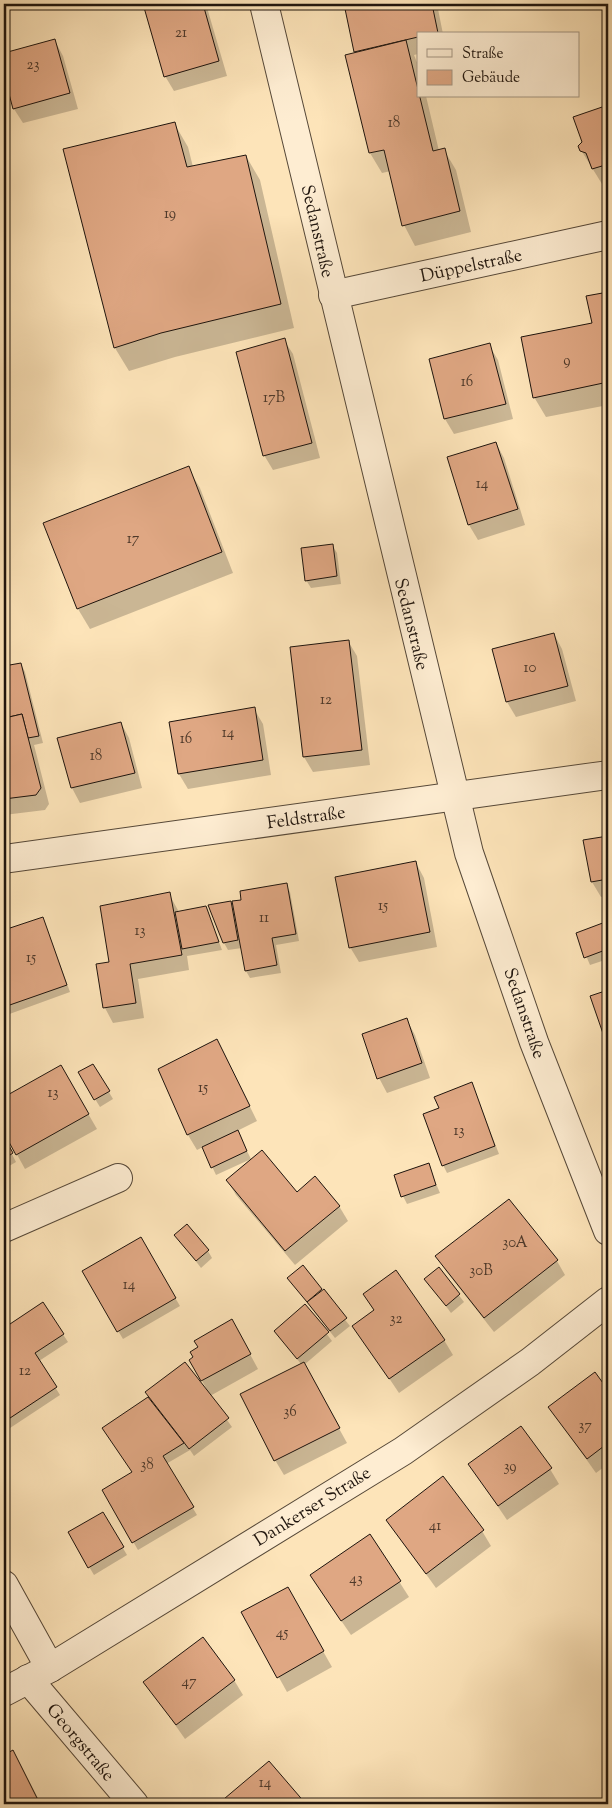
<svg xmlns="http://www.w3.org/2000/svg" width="612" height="1808" font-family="'Sorts Mill Goudy',serif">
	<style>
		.shadow { fill: #0003 }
		.building { fill: #dfa783; stroke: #1e140d }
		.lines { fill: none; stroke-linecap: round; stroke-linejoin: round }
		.minor-casing { stroke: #564838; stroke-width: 30 }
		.minor { stroke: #feedd2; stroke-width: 28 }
		.labels { text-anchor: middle; stroke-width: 4.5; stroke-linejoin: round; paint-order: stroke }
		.number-label { font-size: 15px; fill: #4e392a }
		.street-label { font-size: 18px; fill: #1e140d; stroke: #feedd2 }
	</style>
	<rect width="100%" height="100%" fill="#fde4b9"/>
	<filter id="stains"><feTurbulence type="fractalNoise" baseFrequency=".004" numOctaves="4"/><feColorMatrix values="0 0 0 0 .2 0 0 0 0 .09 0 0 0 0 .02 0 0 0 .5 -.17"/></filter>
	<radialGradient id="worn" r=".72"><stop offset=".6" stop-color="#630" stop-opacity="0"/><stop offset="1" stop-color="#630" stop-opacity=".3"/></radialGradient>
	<!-- shadow -->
	<g class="shadow">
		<path d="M144 4H206L227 76 174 91 165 76Z"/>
		<path d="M345 4H437L443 34H418V54L414 55 418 65V96H426L439 151 444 150 456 170 471 232 415 246 404 225 391 171 382 173 370 153 357 53Z"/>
		<path d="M55 41 63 56 78 109 23 123 14 109 4 70V54Z"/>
		<path d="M608 106V182L602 184 581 150 583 142 575 118Z"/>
		<path d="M174 123 188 147 193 167 246 156 260 180 294 328 175 357 129 371 115 348 64 150Z"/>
		<path d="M608 293V405L546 417 534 397 593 324 588 297Z"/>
		<path d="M284 340 293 354 320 458 273 470 264 455Z"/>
		<path d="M489 345 498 360 513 419 454 434 445 419 430 360Z"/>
		<path d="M496 443 504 458 525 525 478 540 469 525 448 458Z"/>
		<path d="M188 468 200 488 233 573 90 629 78 609 45 524Z"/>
		<path d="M332 545 337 553 341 584 311 588 306 580Z"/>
		<path d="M554 634 562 649 576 701 516 717 507 702Z"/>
		<path d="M348 641 357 656 370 765 313 772 304 757Z"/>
		<path d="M21 664 25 672 43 743 34 745 49 804 45 810 4 815V726L10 718 4 691V667Z"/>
		<path d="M254 709 263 724 271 775 188 789 179 774Z"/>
		<path d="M121 723 129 738 142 788 80 803 72 788 59 739Z"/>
		<path d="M608 837V895L601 897 592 882 584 841Z"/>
		<path d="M416 863 424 878 437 947 359 962 350 947Z"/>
		<path d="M286 884 290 892 299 941 276 945 281 973 250 978 246 971 242 948 228 950 224 943 230 903 235 910 242 901Z"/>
		<path d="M169 894 179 912 206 907 222 950 187 956 189 970 138 979 144 1018 113 1023 105 1008 110 963Z"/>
		<path d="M43 918 70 992 4 1016V932Z"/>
		<path d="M608 923V959L590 965 577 934Z"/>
		<path d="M608 991V1044L591 997Z"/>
		<path d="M407 1020 415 1035 430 1078 387 1093 379 1078Z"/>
		<path d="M217 1040 257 1121 237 1131 251 1159 216 1175 203 1147 197 1150 188 1135 159 1069Z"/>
		<path d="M93 1065 113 1099 100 1107 79 1073Z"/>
		<path d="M61 1067 97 1129 25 1169 4 1131V1099Z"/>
		<path d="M472 1084 499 1154 447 1173 443 1165Z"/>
		<path d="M4 1139 16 1162 4 1169Z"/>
		<path d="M428 1165 440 1193 407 1204 403 1196Z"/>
		<path d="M227 1180 296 1194 339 1206 348 1221 295 1265 236 1195Z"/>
		<path d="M176 1235 208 1251 212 1258 201 1268Z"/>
		<path d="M140 1238 180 1306 123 1339 83 1272Z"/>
		<path d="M437 1257 557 1261 565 1275 494 1332 446 1271Z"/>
		<path d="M302 1267 350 1326 335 1338 288 1278Z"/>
		<path d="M439 1269 464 1302 451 1313 426 1279Z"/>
		<path d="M364 1294 444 1340 453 1355 399 1393 354 1326 374 1311Z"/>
		<path d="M43 1304 68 1342 39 1361 60 1395 4 1432V1329Z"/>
		<path d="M305 1305 332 1341 304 1365 347 1443 284 1475 275 1460 301 1364 275 1331Z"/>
		<path d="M232 1321 258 1369 210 1396 232 1427 194 1456 190 1450 166 1464 197 1515 138 1550 103 1490 133 1473 104 1428 149 1397 207 1390 191 1360Z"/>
		<path d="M595 1374 608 1392V1464L596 1473 550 1408Z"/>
		<path d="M469 1464 550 1469 559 1484 507 1520Z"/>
		<path d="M103 1514 127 1555 94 1575 69 1533Z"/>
		<path d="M387 1520 482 1531 491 1546 436 1588Z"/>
		<path d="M370 1536 409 1597 351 1635 320 1590Z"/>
		<path d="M287 1588 332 1667 287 1692 243 1613Z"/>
		<path d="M234 1680 243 1695 185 1739 145 1682Z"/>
		<path d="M13 1752 22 1767 41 1804H4V1756Z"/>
		<path d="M268 1762 305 1804H220Z"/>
	</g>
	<!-- building -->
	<g class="building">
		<path d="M143 4H203L219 61 164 77Z"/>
		<path d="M344 4H432L438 33 418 34V37L354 52Z"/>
		<path d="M55 39 70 93 13 109 4 75V53Z"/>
		<path d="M406 40 433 151 445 148 460 211 402 226 384 150 369 153 345 55Z"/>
		<path d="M608 105V169L602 166 592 169 586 153 580 151 578 146 582 142 573 117Z"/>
		<path d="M175 122 187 167 246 155 281 304 161 333 114 348 63 149Z"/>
		<path d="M608 292V382L533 398 521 337 592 323 586 296Z"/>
		<path d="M285 338 312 443 263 456 236 352Z"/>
		<path d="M490 343 506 404 444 419 429 359Z"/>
		<path d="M496 442 518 509 468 525 447 457Z"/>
		<path d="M189 466 222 552 77 609 43 523Z"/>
		<path d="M333 544 337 576 305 581 301 548Z"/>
		<path d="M554 633 568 686 506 702 492 649Z"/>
		<path d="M349 640 362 750 303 757 290 647Z"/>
		<path d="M608 661V684L606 662Z"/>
		<path d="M21 663 39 736 28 738 22 714 9 717 4 696V666Z"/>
		<path d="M255 707 263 760 178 774 169 722Z"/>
		<path d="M22 714 41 788 36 795 4 799V725L9 717Z"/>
		<path d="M121 722 135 773 71 788 57 738Z"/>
		<path d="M608 836V879L591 882 583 840Z"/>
		<path d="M416 861 430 932 349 948 335 877Z"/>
		<path d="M287 883 296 934 272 938 277 965 245 971 232 901 241 900 240 891Z"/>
		<path d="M170 892 182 955 130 964 136 1003 103 1008 96 964 109 962 100 906Z"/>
		<path d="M231 901 238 940 223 943 208 905Z"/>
		<path d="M206 906 219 942 182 949 175 912Z"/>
		<path d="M43 917 67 985 4 1007V930Z"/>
		<path d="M608 921V949L584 958 576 933Z"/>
		<path d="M608 990V1045H607L590 996Z"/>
		<path d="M407 1018 422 1063 377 1079 362 1034Z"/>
		<path d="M217 1039 250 1106 187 1135 158 1069Z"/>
		<path d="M93 1064 110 1091 94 1100 78 1072Z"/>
		<path d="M61 1065 89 1114 16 1155 4 1133V1097Z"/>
		<path d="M472 1082 495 1146 442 1166 423 1114 439 1108 434 1097Z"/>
		<path d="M238 1130 247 1151 211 1168 202 1147Z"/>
		<path d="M4 1137 13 1153 4 1159Z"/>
		<path d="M262 1150 297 1192 315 1176 340 1206 285 1251 226 1180Z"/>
		<path d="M429 1163 436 1185 401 1197 394 1175Z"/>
		<path d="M509 1199 558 1260 484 1318 435 1256Z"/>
		<path d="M187 1224 209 1250 196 1261 174 1235Z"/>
		<path d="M141 1237 176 1298 117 1332 82 1271Z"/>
		<path d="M303 1265 322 1289 307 1302 287 1278Z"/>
		<path d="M439 1267 460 1294 446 1306 424 1279Z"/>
		<path d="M396 1270 445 1340 389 1379 352 1326 374 1310 363 1294Z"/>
		<path d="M324 1289 347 1318 330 1331 307 1302Z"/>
		<path d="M43 1302 64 1334 35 1353 57 1387 4 1422V1328Z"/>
		<path d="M305 1304 329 1332 297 1359 274 1331Z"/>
		<path d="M232 1319 251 1354 201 1381 189 1360 193 1357 190 1352 198 1347 194 1341Z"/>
		<path d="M185 1362 229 1418 189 1449 145 1392Z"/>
		<path d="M304 1362 340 1428 274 1461 240 1394Z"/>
		<path d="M595 1372 608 1390V1443L587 1459 548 1407Z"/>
		<path d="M148 1397 184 1443 163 1456 194 1507 132 1543 102 1490 132 1472 102 1428Z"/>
		<path d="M521 1426 552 1468 498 1506 468 1464Z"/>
		<path d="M443 1476 484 1530 426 1574 386 1520Z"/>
		<path d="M103 1512 124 1547 88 1568 68 1532Z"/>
		<path d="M370 1534 401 1581 341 1621 310 1575Z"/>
		<path d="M288 1587 324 1651 277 1678 241 1612Z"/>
		<path d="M203 1637 235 1680 176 1725 143 1682Z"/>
		<path d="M13 1750 37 1798 25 1804H4V1755Z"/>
		<path d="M269 1761 306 1804H218Z"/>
	</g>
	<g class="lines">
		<!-- minor casing -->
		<g class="minor-casing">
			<g id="minor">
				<path d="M264 4 469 853 534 1042 608 1231"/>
				<path d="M333 295 608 235"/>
				<path d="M4 859 608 775"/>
				<path d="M4 1228 118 1178"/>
				<path d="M4 1585 50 1668"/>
				<path d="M28 1679 134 1804"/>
				<path d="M4 1692 50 1668 403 1451 530 1362 608 1301"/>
			</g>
		</g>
		<!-- minor -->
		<use href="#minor" class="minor"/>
	</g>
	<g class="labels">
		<!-- number labels -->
		<g class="number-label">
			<text x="181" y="37">21</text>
			<text x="33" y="69">23</text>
			<text x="394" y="127">18</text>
			<text x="170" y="218">19</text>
			<text x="567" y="365">9</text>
			<text x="467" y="386">16</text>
			<text x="274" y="402">17B</text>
			<text x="482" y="488">14</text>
			<text x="133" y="543">17</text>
			<text x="530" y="672">10</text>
			<text x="326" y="704">12</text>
			<text x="228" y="737">14</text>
			<text x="186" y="743">16</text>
			<text x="96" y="760">18</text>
			<text x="383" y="910">15</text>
			<text x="264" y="922">11</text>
			<text x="140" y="935">13</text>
			<text x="31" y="962">15</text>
			<text x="203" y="1092">15</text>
			<text x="53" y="1097">13</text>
			<text x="459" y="1135">13</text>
			<text x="515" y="1247">30A</text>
			<text x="481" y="1275">30B</text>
			<text x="129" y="1289">14</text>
			<text x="396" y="1323">32</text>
			<text x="25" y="1375">12</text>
			<text x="290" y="1416">36</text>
			<text x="585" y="1430">37</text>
			<text x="147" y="1469">38</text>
			<text x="510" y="1471">39</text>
			<text x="435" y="1530">41</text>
			<text x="356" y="1583">43</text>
			<text x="282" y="1637">45</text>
			<text x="189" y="1686">47</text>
			<text x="265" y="1787">14</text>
		</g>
		<!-- street labels -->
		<g class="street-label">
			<text transform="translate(318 231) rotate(77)" y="6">Sedanstraße</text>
			<text transform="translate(471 265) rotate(-12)" y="6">Düppelstraße</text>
			<text transform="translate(412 624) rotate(76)" y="6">Sedanstraße</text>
			<text transform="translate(306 817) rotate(-8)" y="6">Feldstraße</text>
			<text transform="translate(525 1013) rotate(71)" y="6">Sedanstraße</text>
			<text transform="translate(312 1506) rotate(-32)" y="6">Dankerser Straße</text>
			<text transform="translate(81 1742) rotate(50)" y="6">Georgstraße</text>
		</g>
	</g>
	<!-- margin -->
	<rect width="612" height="1808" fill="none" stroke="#fde4b9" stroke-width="20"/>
	<rect x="5" y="5" width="602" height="1798" fill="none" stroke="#1e140d" stroke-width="2.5"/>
	<rect x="10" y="10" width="592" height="1788" fill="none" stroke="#1e140d"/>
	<!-- legend -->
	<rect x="417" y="32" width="162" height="65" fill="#feedd2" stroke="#a49683"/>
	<rect x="427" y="49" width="25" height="8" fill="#feedd2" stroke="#a49683"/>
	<text x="462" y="58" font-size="15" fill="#1e140d">Straße</text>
	<rect x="427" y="70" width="25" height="15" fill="#dfa783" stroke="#a49683"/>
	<text x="462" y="82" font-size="15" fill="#1e140d">Gebäude</text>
	<rect width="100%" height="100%" filter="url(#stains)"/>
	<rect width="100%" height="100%" fill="url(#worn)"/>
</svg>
